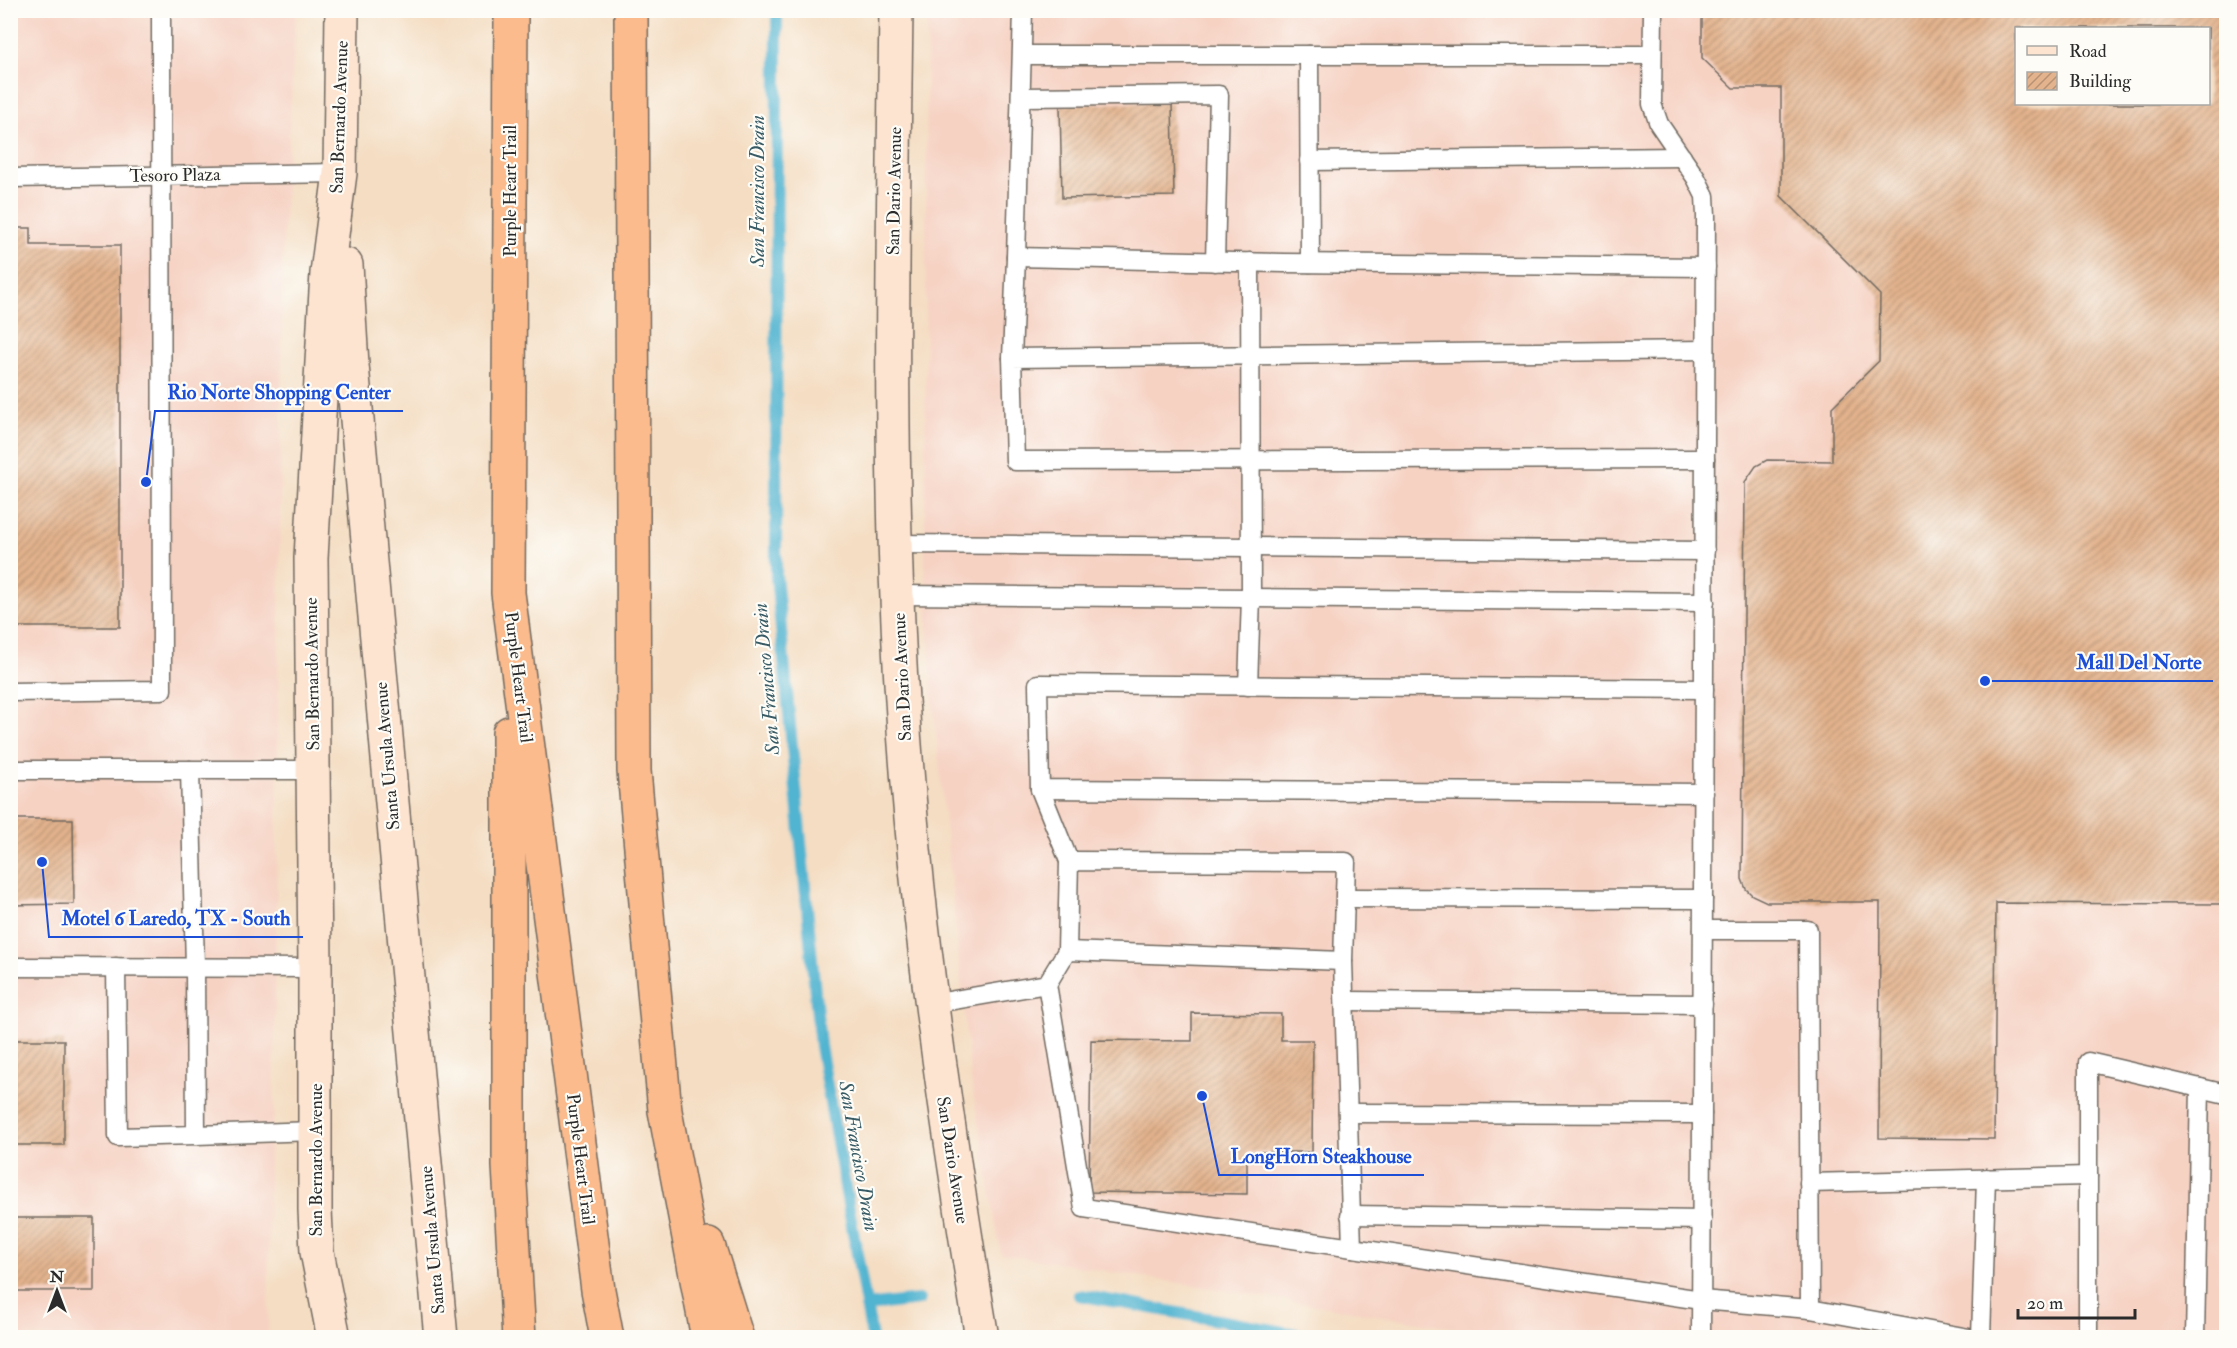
<svg xmlns="http://www.w3.org/2000/svg" width="2237" height="1348" font-family="'IM FELL Double Pica',serif">
	<style>
		.built { fill: #f6d2c3; fill-rule: evenodd }
		.lines { fill: none; stroke-linecap: round; stroke-linejoin: round }
		.stream { stroke: #51b4d0; stroke-width: 12 }
		.building { fill: url(#building-hatch); fill-rule: evenodd }
		.service-casing { stroke: #716960; stroke-width: 21 }
		.secondary-casing { stroke: #716960; stroke-width: 36 }
		.motorway-casing { stroke: #716960; stroke-width: 36 }
		.service { stroke: #fff; stroke-width: 18 }
		.secondary { stroke: #fde4d1; stroke-width: 33 }
		.motorway { stroke: #fbbb8d; stroke-width: 33 }
		.labels { text-anchor: middle; stroke-width: 4.5; stroke-linejoin: round; paint-order: stroke }
		.street-label { font-size: 18px; fill: #2b2b2b; stroke: #fdfcf7 }
		.water-label { font-size: 20px; font-style: italic; fill: #385b65; stroke: #fdfcf7 }
		.leader { fill: none; stroke: #1d4ed8; stroke-width: 2 }
		.callout-dot { fill: #1d4ed8; stroke: #fdfcf7; stroke-width: 2 }
		.callout-label { font-size: 20px; text-anchor: middle; font-weight: bold; fill: #1d4ed8; stroke: #fdfcf7; stroke-width: 4.5; stroke-linejoin: round; paint-order: stroke }
	</style>
	<defs>
		<pattern id="building-hatch" width="6" height="6" patternUnits="userSpaceOnUse" patternTransform="scale(1.5)"><rect width="6" height="6" fill="#e3b38d"/><path d="M-1 1l2-2M0 6l6-6M5 7l2-2" fill="none" stroke="#b89273"/></pattern>
	</defs>
	<rect width="100%" height="100%" fill="#fdfcf7"/>
	<filter id="ink" filterUnits="userSpaceOnUse"><feTurbulence type="fractalNoise" baseFrequency=".0167" numOctaves="2"/><feDisplacementMap in="SourceGraphic" scale="12" xChannelSelector="R" yChannelSelector="G"/><feConvolveMatrix kernelMatrix="1 2 1 2 8 2 1 2 1" color-interpolation-filters="sRGB"/></filter>
	<filter id="wash" filterUnits="userSpaceOnUse"><feTurbulence type="fractalNoise" baseFrequency=".008" numOctaves="4" result="noise"/><feDisplacementMap in="SourceGraphic" scale="24" xChannelSelector="R" yChannelSelector="G"/><feGaussianBlur stdDeviation="1.35" result="paint"/><feColorMatrix in="noise" values="0 0 0 0 0 0 0 0 0 0 0 0 0 0 0 0 0 1.4 0 .05"/><feComposite in="paint" operator="in"/></filter>
	<g filter="url(#wash)">
		<rect width="100%" height="100%" fill="#f4ddc2"/>
		<!-- built -->
		<g class="built">
			<path d="M10 11H296L283 236 274 1115 269 1157 268 1337H11Z"/>
			<path d="M927 11H2226V1337H1511L1001 1254 971 1079 932 691 925 569ZM2016 28H2208V104H2016Z"/>
		</g>
		<g class="lines">
			<!-- stream -->
			<g class="stream">
				<path d="M777 10 776 575 820 1046 872 1338"/>
				<path d="M1079 1295 1317 1338"/>
				<path d="M866 1306 919 1300"/>
			</g>
		</g>
		<g id="blocks">
			<!-- building -->
			<g class="building">
				<path d="M1702 10H2226V904L1996 903 1994 1139 1879 1138 1880 902H1767L1752 895 1746 889 1742 879 1745 482 1756 466 1767 460 1832 461V407L1879 361 1880 295 1781 196V88H1733L1702 58ZM2016 28H2208V104H2016Z"/>
				<path d="M1172 102 1174 196 1062 198 1060 105Z"/>
				<path d="M10 228H31V245H120V627H10Z"/>
				<path d="M10 819H73L74 904 10 905Z"/>
				<path d="M1192 1013 1281 1014V1040H1313L1312 1152H1247V1194L1089 1192 1091 1040 1192 1041Z"/>
				<rect x="10" y="1040" width="54" height="105"/>
				<rect x="10" y="1218" width="84" height="73"/>
			</g>
		</g>
	</g>
	<g filter="url(#ink)">
		<use href="#blocks" fill-opacity="0" stroke="#716960" stroke-width="1.5"/>
		<g class="lines">
			<!-- service casing -->
			<g class="service-casing">
				<g id="service">
					<path d="M1023 10 1016 257 1284 263 1706 267"/>
					<path d="M1653 10 1652 104 1659 124 1696 178 1705 196 1706 216 1701 1338"/>
					<path d="M1023 55H1652"/>
					<path d="M1309 55 1310 263"/>
					<path d="M1022 97 1219 95 1215 262"/>
					<path d="M1309 161 1682 157"/>
					<path d="M10 178 340 173"/>
					<path d="M1705 350 1012 358 1015 461 1705 459"/>
					<path d="M1012 358 1016 257"/>
					<path d="M895 544 1705 551"/>
					<path d="M897 595 1705 602"/>
					<path d="M1248 686 1251 597 1250 262"/>
					<path d="M10 692 162 690 161 10"/>
					<path d="M10 770H313"/>
					<path d="M1040 789 1069 861"/>
					<path d="M1704 793 1040 789 1038 684 1704 689"/>
					<path d="M1346 898 1703 899"/>
					<path d="M1067 951 1069 861 1346 862 1343 961"/>
					<path d="M10 967 315 968"/>
					<path d="M116 967 118 1137 196 1135 195 967 190 770"/>
					<path d="M1047 984 1067 951 1343 961 1352 1248"/>
					<path d="M1345 1001 1703 1004"/>
					<path d="M931 1004 1047 984 1084 1208 1701 1300 1810 1309 1808 930H1703"/>
					<path d="M1348 1113 1702 1114"/>
					<path d="M196 1135 315 1131"/>
					<path d="M2088 1176V1338"/>
					<path d="M1809 1183 2088 1176V1062L2226 1094"/>
					<path d="M1350 1215 1702 1220"/>
					<path d="M1810 1309 1969 1338"/>
					<path d="M1981 1338 1986 1178"/>
					<path d="M2195 1338 2200 1088"/>
				</g>
			</g>
			<!-- secondary casing -->
			<g class="secondary-casing">
				<g id="secondary">
					<path d="M896 10C893 240 888 471 902 700 915 914 947 1126 982 1338"/>
					<path d="M346 265 352 365 441 1338"/>
					<path d="M334 1338 317 1252 315 1210V968L311 558 327 273 340 173 342 10"/>
				</g>
			</g>
			<!-- motorway casing -->
			<g class="motorway-casing">
				<g id="motorway">
					<path d="M511 10 508 593 598 1290 607 1338"/>
					<path d="M631 10 634 771 665 1111 708 1338"/>
					<path d="M509 733V1166L519 1338"/>
					<path d="M708 1245 737 1338"/>
				</g>
			</g>
			<!-- service -->
			<use href="#service" class="service"/>
			<!-- secondary -->
			<use href="#secondary" class="secondary"/>
			<!-- motorway -->
			<use href="#motorway" class="motorway"/>
		</g>
	</g>
	<g class="labels">
		<!-- street labels -->
		<g class="street-label">
			<text transform="translate(339 117) rotate(-88)" y="6">San Bernardo Avenue</text>
			<text transform="translate(175 175) rotate(-1)" y="6">Tesoro Plaza</text>
			<text transform="translate(510 191) rotate(-90)" y="6">Purple Heart Trail</text>
			<text transform="translate(894 191) rotate(-89)" y="6">San Dario Avenue</text>
			<text transform="translate(312 674) rotate(-91)" y="6">San Bernardo Avenue</text>
			<text transform="translate(519 677) rotate(83)" y="6">Purple Heart Trail</text>
			<text transform="translate(902 677) rotate(-93)" y="6">San Dario Avenue</text>
			<text transform="translate(387 756) rotate(-95)" y="6">Santa Ursula Avenue</text>
			<text transform="translate(581 1159) rotate(83)" y="6">Purple Heart Trail</text>
			<text transform="translate(316 1160) rotate(-90)" y="6">San Bernardo Avenue</text>
			<text transform="translate(953 1160) rotate(81)" y="6">San Dario Avenue</text>
			<text transform="translate(432 1240) rotate(-95)" y="6">Santa Ursula Avenue</text>
		</g>
		<!-- water labels -->
		<g class="water-label">
			<text transform="translate(757 191) rotate(-90)" y="7">San Francisco Drain</text>
			<text transform="translate(766 679) rotate(-95)" y="7">San Francisco Drain</text>
			<text transform="translate(859 1156) rotate(80)" y="7">San Francisco Drain</text>
		</g>
	</g>
	<!-- callouts -->
	<path class="leader" d="M146 482L155 411H403M1985 681L2064 681H2213M42 862L49 937H303M1202 1096L1219 1175H1424"/>
	<g class="callout-dot">
		<circle cx="146" cy="482" r="6"/>
		<circle cx="1985" cy="681" r="6"/>
		<circle cx="42" cy="862" r="6"/>
		<circle cx="1202" cy="1096" r="6"/>
	</g>
	<g class="callout-label">
		<text x="279" y="399">Rio Norte Shopping Center</text>
		<text x="2139" y="669">Mall Del Norte</text>
		<text x="176" y="925">Motel 6 Laredo, TX - South</text>
		<text x="1321" y="1163">LongHorn Steakhouse</text>
	</g>
	<!-- margin -->
	<rect width="2237" height="1348" fill="none" stroke="#fdfcf7" stroke-width="36"/>
	<!-- legend -->
	<rect x="2015" y="27" width="195" height="78" fill="#fdfcf7" stroke="#a9a8a5" stroke-width="1.5"/>
	<rect x="2027" y="46" width="30" height="9" fill="#fde4d1" stroke="#a9a8a5" stroke-width="1.5"/>
	<text x="2069" y="57" font-size="18" fill="#2b2b2b">Road</text>
	<rect x="2027" y="72" width="30" height="18" fill="url(#building-hatch)" stroke="#a9a8a5" stroke-width="1.5"/>
	<text x="2069" y="87" font-size="18" fill="#2b2b2b">Building</text>
	<!-- north arrow -->
	<g transform="translate(57 1291)" stroke="#fdfcf7" stroke-width="4.5" paint-order="stroke">
	<path d="M0-4.5L10 22L0 15L-10 22Z" fill="#2b2b2b"/>
	<text y="-9" font-size="16" font-weight="bold" text-anchor="middle" fill="#2b2b2b">N</text>
	</g>
	<!-- scale -->
	<path d="M2018 1309v9h117v-9" fill="none" stroke="#2b2b2b" stroke-width="3"/>
	<text x="2027" y="1309" font-size="18" fill="#2b2b2b" stroke="#fdfcf7" stroke-width="4.5" paint-order="stroke">20 m</text>
</svg>
